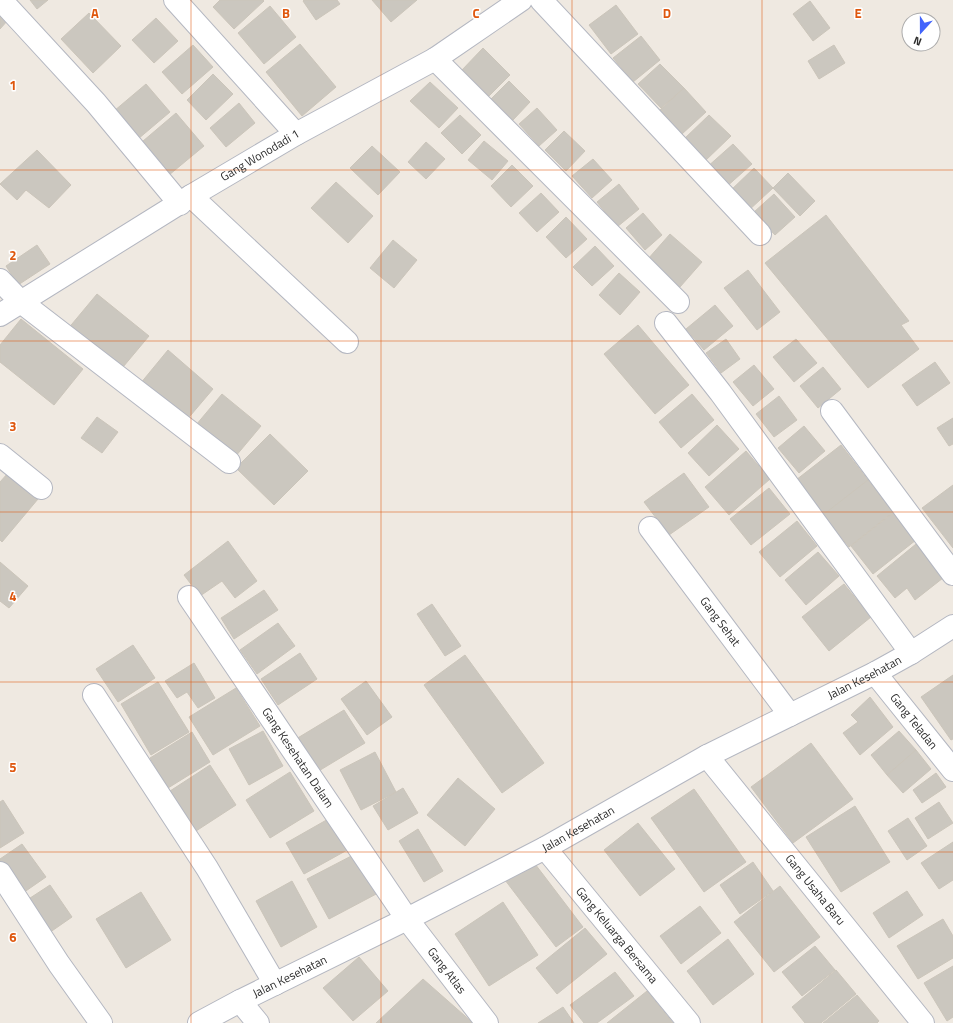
<svg xmlns="http://www.w3.org/2000/svg" width="953" height="1023" font-family="'Titillium Web',sans-serif">
	<style>
		.building { fill: #cbc7bf; stroke: #cbc5ba }
		.lines { fill: none; stroke-linecap: round; stroke-linejoin: round }
		.street-casing { stroke: #b4b7c1; stroke-width: 24 }
		.street { stroke: #fff; stroke-width: 22 }
		.grid { fill: none; stroke: #df570e; stroke-width: 1; stroke-opacity: 0.55 }
		.labels { text-anchor: middle; stroke-width: 3; stroke-linejoin: round; paint-order: stroke }
		.street-label { font-size: 12px; fill: #2e2e2e; stroke: #fff }
		.grid-label { font-size: 13px; text-anchor: middle; font-weight: bold; fill: #df570e; stroke: #fff; stroke-width: 3; stroke-linejoin: round; paint-order: stroke }
	</style>
	<rect width="100%" height="100%" fill="#efe9e1"/>
	<!-- building -->
	<g class="building">
		<path d="M30 0H48L37 9Z"/>
		<path d="M220 0H263L264 1 234 29 213 7Z"/>
		<path d="M304 0H337L340 4 316 20 303 1Z"/>
		<path d="M372 0H417L391 22Z"/>
		<path d="M810 1 830 28 813 41 793 14Z"/>
		<path d="M616 5 638 34 611 54 589 25Z"/>
		<path d="M270 6 296 37 264 64 238 33Z"/>
		<path d="M0 13 8 20 0 29Z"/>
		<path d="M89 13 121 46 93 73 61 39Z"/>
		<path d="M156 18 178 41 154 63 132 40Z"/>
		<path d="M641 36 660 60 633 82 613 58Z"/>
		<path d="M300 44 336 87 302 116 266 72Z"/>
		<path d="M193 45 213 67 182 94 162 72Z"/>
		<path d="M834 45 845 63 819 79 808 61Z"/>
		<path d="M483 48 510 75 489 96 462 70Z"/>
		<path d="M660 64 684 88 661 108 638 84Z"/>
		<path d="M213 74 233 94 206 120 187 100Z"/>
		<path d="M509 81 530 102 513 120 491 99Z"/>
		<path d="M430 82 458 108 439 128 410 101Z"/>
		<path d="M146 84 170 112 138 139 114 111Z"/>
		<path d="M684 88 706 112 682 134 660 110Z"/>
		<path d="M239 103 255 123 226 147 210 128Z"/>
		<path d="M537 108 557 130 539 146 519 124Z"/>
		<path d="M176 113 204 146 163 180 136 147Z"/>
		<path d="M460 115 481 135 462 154 441 133Z"/>
		<path d="M709 115 731 136 705 161 683 140Z"/>
		<path d="M564 131 585 151 566 171 545 150Z"/>
		<path d="M484 141 508 161 492 180 468 160Z"/>
		<path d="M426 142 445 159 426 179 408 162Z"/>
		<path d="M733 144 752 164 725 188 706 168Z"/>
		<path d="M372 146 400 172 378 195 350 168Z"/>
		<path d="M37 150 71 185 49 208 26 190 17 200 0 184Z"/>
		<path d="M593 159 612 180 592 198 572 176Z"/>
		<path d="M512 165 533 186 511 207 491 186Z"/>
		<path d="M754 168 773 188 748 211 729 192Z"/>
		<path d="M788 173 815 201 800 216 773 188Z"/>
		<path d="M336 182 373 216 348 243 311 208Z"/>
		<path d="M619 184 639 209 617 227 597 202Z"/>
		<path d="M541 193 559 212 537 232 519 213Z"/>
		<path d="M774 194 795 217 775 235 754 212Z"/>
		<path d="M643 213 662 235 645 250 626 228Z"/>
		<path d="M826 215 909 321 901 325 919 349 868 388 765 263Z"/>
		<path d="M566 217 587 239 566 258 546 237Z"/>
		<path d="M670 234 702 262 680 287 648 259Z"/>
		<path d="M393 240 417 260 394 288 370 268Z"/>
		<path d="M37 245 50 264 18 285 6 266Z"/>
		<path d="M595 246 614 266 592 286 573 267Z"/>
		<path d="M748 270 780 312 757 330 724 288Z"/>
		<path d="M619 273 640 292 620 315 599 295Z"/>
		<path d="M97 294 149 336 118 373 67 330Z"/>
		<path d="M715 305 733 326 704 350 686 329Z"/>
		<path d="M21 319 83 369 54 405 0 362V345Z"/>
		<path d="M638 325 689 385 655 414 604 354Z"/>
		<path d="M726 339 740 359 721 373 706 353Z"/>
		<path d="M796 339 817 363 794 382 773 357Z"/>
		<path d="M168 350 213 389 185 422 140 384Z"/>
		<path d="M935 362 950 383 917 406 902 385Z"/>
		<path d="M754 365 774 389 753 406 733 382Z"/>
		<path d="M823 367 841 389 818 408 800 386Z"/>
		<path d="M222 394 261 426 235 457 196 425Z"/>
		<path d="M692 394 714 420 681 448 659 422Z"/>
		<path d="M779 396 797 420 774 437 756 414Z"/>
		<path d="M97 417 118 432 102 453 81 438Z"/>
		<path d="M953 418V444L949 446 937 428Z"/>
		<path d="M717 425 739 449 709 476 688 453Z"/>
		<path d="M804 426 825 451 799 473 778 448Z"/>
		<path d="M270 434 308 471 274 505 236 468Z"/>
		<path d="M841 445 868 480 823 515 796 480Z"/>
		<path d="M746 451 770 479 729 515 705 487Z"/>
		<path d="M8 473 38 499 2 542 0 540V482Z"/>
		<path d="M684 473 709 507 669 535 644 502Z"/>
		<path d="M868 480 893 512 849 547 823 515Z"/>
		<path d="M953 485V548L922 508Z"/>
		<path d="M769 488 790 514 751 545 730 519Z"/>
		<path d="M894 512 916 540 873 574 851 546Z"/>
		<path d="M797 521 817 546 780 577 759 552Z"/>
		<path d="M228 541 257 581 235 598 222 581 200 596 184 575Z"/>
		<path d="M916 544 943 578 915 600 907 588 895 598 877 576Z"/>
		<path d="M818 552 839 576 806 605 785 580Z"/>
		<path d="M0 562 28 586 9 608 0 601Z"/>
		<path d="M844 584 871 617 829 651 802 617Z"/>
		<path d="M264 590 278 610 234 639 221 618Z"/>
		<path d="M432 604 461 646 445 656 417 614Z"/>
		<path d="M278 623 295 646 257 674 240 650Z"/>
		<path d="M133 645 155 678 118 702 96 669Z"/>
		<path d="M300 653 317 679 278 705 261 679Z"/>
		<path d="M465 655 544 763 502 793 424 685Z"/>
		<path d="M194 663 215 698 198 708 187 692 177 698 165 681Z"/>
		<path d="M953 675V739L951 740 921 697Z"/>
		<path d="M366 681 392 717 367 735 341 699Z"/>
		<path d="M158 682 189 732 151 755 121 704Z"/>
		<path d="M236 688 260 726 213 755 189 717Z"/>
		<path d="M870 697 893 727 860 755 843 733 858 722 851 715Z"/>
		<path d="M344 710 365 743 317 772 296 739Z"/>
		<path d="M263 731 283 766 249 785 229 749Z"/>
		<path d="M899 731 916 750 887 775 871 755Z"/>
		<path d="M192 732 210 762 168 788 150 758Z"/>
		<path d="M811 743 853 799 793 843 751 787Z"/>
		<path d="M916 750 931 769 903 793 887 775Z"/>
		<path d="M375 752 396 792 361 810 340 770Z"/>
		<path d="M210 765 236 805 196 831 170 791Z"/>
		<path d="M290 772 314 811 270 838 246 800Z"/>
		<path d="M936 773 946 787 922 803 913 790Z"/>
		<path d="M458 778 495 809 465 846 427 815Z"/>
		<path d="M403 788 418 813 388 830 373 806Z"/>
		<path d="M694 789 746 862 704 892 651 818Z"/>
		<path d="M3 800 24 833 0 848V802Z"/>
		<path d="M939 802 953 823 928 839 915 818Z"/>
		<path d="M855 806 890 862 841 892 806 837Z"/>
		<path d="M330 818 349 849 304 874 286 843Z"/>
		<path d="M908 818 927 846 907 860 888 831Z"/>
		<path d="M638 823 675 869 640 896 604 850Z"/>
		<path d="M418 829 443 871 424 882 399 841Z"/>
		<path d="M953 842V880L939 889 921 863Z"/>
		<path d="M22 844 46 877 20 895 0 867V859Z"/>
		<path d="M359 852 380 892 329 919 307 879Z"/>
		<path d="M532 860 583 927 556 947 505 880Z"/>
		<path d="M753 862 773 891 740 914 720 885Z"/>
		<path d="M292 881 317 927 281 947 256 901Z"/>
		<path d="M50 885 72 917 46 935 24 902Z"/>
		<path d="M780 886 820 937 774 972 734 922Z"/>
		<path d="M907 891 923 915 889 938 873 913Z"/>
		<path d="M141 892 171 940 126 968 96 919Z"/>
		<path d="M503 902 538 955 489 986 455 934Z"/>
		<path d="M700 906 721 933 681 964 660 936Z"/>
		<path d="M943 919 953 936V958L918 979 897 946Z"/>
		<path d="M585 928 607 954 557 994 536 968Z"/>
		<path d="M728 939 754 974 713 1005 687 971Z"/>
		<path d="M815 946 835 970 802 996 782 972Z"/>
		<path d="M359 957 388 991 353 1021 323 988Z"/>
		<path d="M953 966V1017L947 1021 924 983Z"/>
		<path d="M836 970 856 994 821 1023H805L792 1007Z"/>
		<path d="M615 972 634 996 597 1023H584L570 1005Z"/>
		<path d="M423 979 473 1023H376Z"/>
		<path d="M647 991 673 1023H607Z"/>
		<path d="M857 995 879 1021 877 1023H823Z"/>
		<path d="M563 1007 574 1023H538Z"/>
	</g>
	<g class="lines">
		<!-- street casing -->
		<g class="street-casing">
			<g id="street">
				<path d="M1 0 96 103 180 204"/>
				<path d="M175 0 296 134"/>
				<path d="M541 0 760 234"/>
				<path d="M435 59 678 302"/>
				<path d="M191 196 347 342"/>
				<path d="M0 280 21 302 229 462"/>
				<path id="s1" d="M0 315 191 196 296 134 435 59 521 0"/>
				<path d="M666 323 720 392 911 653"/>
				<path d="M832 411 953 574"/>
				<path d="M0 455 41 488"/>
				<path id="s2" d="M650 528 790 715"/>
				<path id="s3" d="M189 597 407 919 487 1023"/>
				<path id="s4" d="M875 673 953 770"/>
				<path d="M94 695 207 868 275 984"/>
				<path id="s5" d="M707 756 923 1023"/>
				<path id="s6" d="M545 848 689 1023"/>
				<path d="M0 873 59 964 101 1023"/>
				<path d="M240 1001 258 1023"/>
				<path id="s7" d="M199 1023 240 1001 407 919 545 848 707 756 875 673 911 653 953 626"/>
			</g>
		</g>
		<!-- street -->
		<use href="#street" class="street"/>
	</g>
	<!-- grid -->
	<path class="grid" d="M191 0V1023M381 0V1023M572 0V1023M762 0V1023M0 170H953M0 341H953M0 512H953M0 682H953M0 852H953"/>
	<g class="labels">
		<!-- street labels -->
		<g class="street-label">
			<text dy="4" stroke="none"><textPath href="#s1" startOffset="305">Gang Wonodadi 1</textPath></text>
			<text dy="4" stroke="none"><textPath href="#s2" startOffset="117">Gang Sehat</textPath></text>
			<text dy="4" stroke="none"><textPath href="#s7" startOffset="750">Jalan Kesehatan</textPath></text>
			<text dy="4" stroke="none"><textPath href="#s4" startOffset="62">Gang Teladan</textPath></text>
			<text dy="4" stroke="none"><textPath href="#s3" startOffset="194">Gang Kesehatan Dalam</textPath></text>
			<text dy="4" stroke="none"><textPath href="#s7" startOffset="426">Jalan Kesehatan</textPath></text>
			<text dy="4" stroke="none"><textPath href="#s5" startOffset="172">Gang Usaha Baru</textPath></text>
			<text dy="4" stroke="none"><textPath href="#s6" startOffset="113">Gang Keluarga Bersama</textPath></text>
			<text dy="4" stroke="none"><textPath href="#s3" startOffset="454">Gang Atlas</textPath></text>
			<text dy="4" stroke="none"><textPath href="#s7" startOffset="102">Jalan Kesehatan</textPath></text>
		</g>
	</g>
	<g class="grid-label">
		<text x="95" y="18">A</text>
		<text x="286" y="18">B</text>
		<text x="476" y="18">C</text>
		<text x="667" y="18">D</text>
		<text x="858" y="18">E</text>
		<text x="13" y="90">1</text>
		<text x="13" y="260">2</text>
		<text x="13" y="431">3</text>
		<text x="13" y="601">4</text>
		<text x="13" y="772">5</text>
		<text x="13" y="942">6</text>
	</g>
	<!-- north arrow -->
	<g transform="translate(921 32) rotate(201)"><circle r="19" fill="#ffffff" stroke="#ababab"/>
	<path d="M0-3L7 15L0 10L-7 15Z" fill="#4264fb"/>
	<text y="-6" font-size="11" font-weight="bold" text-anchor="middle" fill="#2e2e2e">N</text>
	</g>
</svg>
